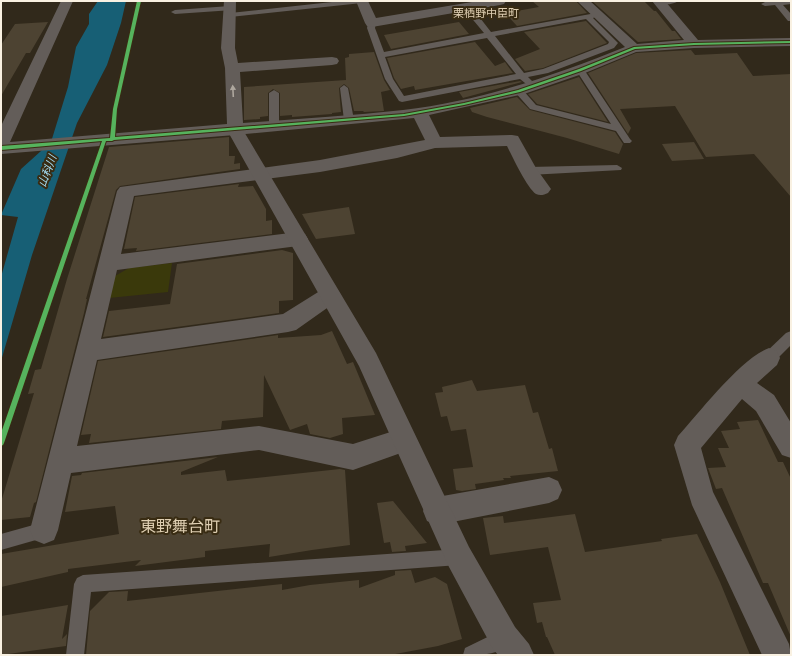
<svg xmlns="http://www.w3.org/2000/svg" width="792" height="656" font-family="Karla,'Noto Sans JP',sans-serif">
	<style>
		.green { fill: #3a390b }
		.water { fill: #175f75 }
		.building { fill: #4d4332 }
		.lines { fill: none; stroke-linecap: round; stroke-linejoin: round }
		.service { fill: #635d59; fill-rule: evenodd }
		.minor { fill: #635d59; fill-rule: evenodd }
		.tertiary { fill: #635d59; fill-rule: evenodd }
		.cycleway-casing { stroke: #392c13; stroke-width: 2 }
		.cycleway { fill: #56b35d; fill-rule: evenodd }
		.oneway { fill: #aea79e }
		.labels { text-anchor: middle; stroke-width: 4; stroke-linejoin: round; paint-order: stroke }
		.far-neighbourhood-label { font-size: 11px; fill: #dfcfb2; stroke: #392c13 }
		.far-water-label { font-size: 11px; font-style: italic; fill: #a4def6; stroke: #392c13 }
		.near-neighbourhood-label { font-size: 16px; fill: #dfcfb2; stroke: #392c13 }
	</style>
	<rect width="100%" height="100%" fill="#31291b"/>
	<!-- green -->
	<path class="green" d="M172 263 168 292 109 298 115 276 129 268Z"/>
	<!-- water -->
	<path class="water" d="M98 1H126L121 23 107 65 77 123 32 255 1 361V277L18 217 1 215 21 169 51 142 68 87 76 47 89 24V14Z"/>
	<!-- building -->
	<g class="building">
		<path d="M532 1H576L587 13 517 26 505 13 539 7Z"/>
		<path d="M592 1H644L654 11H656L672 31H675L681 39 638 42Z"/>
		<path d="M586 21 607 43 543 68 525 71 515 59 540 49 524 32Z"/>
		<path d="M48 22 30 53H26L1 96V45L15 24Z"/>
		<path d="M459 22 469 34 391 49 384 35Z"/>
		<path d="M475 42 495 66 505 62 513 73 415 90 414 86 401 89 394 78 387 58Z"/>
		<path d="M691 50 695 55 737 53 753 76 791 74V197L754 154 706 157 675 106 620 109 631 128 628 134 588 73 636 53Z"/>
		<path d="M374 52 384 80 390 90 381 92 384 111 364 112 363 111H354L349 88 344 84 339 88 341 112 332 113V114L292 117V115L280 116V93L273 89 268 93V116L260 117V119L244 120V87L346 80 345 58 349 57V54Z"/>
		<path d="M579 77 608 122 537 104 528 94Z"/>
		<path d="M520 81 522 82 463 98 459 92Z"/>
		<path d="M517 97 530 110 615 132 623 144 619 154 567 138 487 117 472 112 470 108Z"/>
		<path d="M229 137V156H235L234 164 240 163V169L120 186 116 190 86 299H87L84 313 36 502 34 503 30 517 1 520V502L34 393 28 394 35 370 41 369 67 279 109 147Z"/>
		<path d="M694 142 704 159 672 161 662 144Z"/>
		<path d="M239 184 238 187 253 186 266 209V221L272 220V234L136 251 137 248 124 249 135 197Z"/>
		<path d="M349 207 355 234 316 239 302 214Z"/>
		<path d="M282 250 293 253V300L279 301V313L103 337 109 311 170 304 177 264Z"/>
		<path d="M332 331 347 364 353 362 375 415 342 418 343 434 330 438 310 434 307 424 290 430 264 375 263 417 222 421 221 429 89 443 91 434 81 435 98 361 278 335V338L321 335Z"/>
		<path d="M472 380 477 391 525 385 533 413 538 412 549 449 552 448 558 471 510 476 511 478H503L504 480 475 484 476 489 462 491 456 490 453 469 473 467 466 429 451 431 447 416 441 417 435 393 443 392 442 387Z"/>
		<path d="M758 420 778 462H783L791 479V637L768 583H763L722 488 716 489 708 468 726 467 718 448H729L721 431 740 429 737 422Z"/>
		<path d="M218 457 181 472V475L225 470 227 481 340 469 345 470 350 545 312 550 269 557 270 544 205 551V557L135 566 141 560 68 569V572L1 587V554L119 534 115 506 65 512 72 476 81 475 82 473Z"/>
		<path d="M393 501 427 543 405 546 406 551 392 552 390 542 384 543 377 503Z"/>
		<path d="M575 514 585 552 662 541 661 539 697 534 720 582 750 655H555L547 637H546L542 622 537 623 533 603 561 600 548 547 490 555 483 518 503 516 504 523Z"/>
		<path d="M411 570 415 583 435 577 447 584 462 639 438 646 390 655H86L90 611 109 592 128 591 127 601 282 584V590L310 585 359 580V588L395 575V571Z"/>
		<path d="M68 605 62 639 67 634 66 646 1 655V616Z"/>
	</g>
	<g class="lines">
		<!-- service -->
		<g class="service">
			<path d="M341 1H366L362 3 230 17 226 15 230 13Z"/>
			<path d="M656 1H678C673 5 662 5 656 4Z"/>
			<path d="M775 1H791V4L783 5 791 14V21H788L775 5 765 6 761 4 765 2Z"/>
			<path d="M464 5H470L491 32 596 13 600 15 593 18 618 43 614 48 548 73 528 77 532 81 531 83H525L520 79 402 102 399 101 385 79 367 28 368 23 372 21 376 23 375 28 384 52 484 33 464 9ZM586 19 609 42 608 44 543 69 524 73 495 36ZM487 38 516 74 404 96 393 79 385 57Z"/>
			<path d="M230 6 234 8 233 10 175 14 171 12 175 10Z"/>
			<path d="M580 67 583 68 630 139 632 141 630 143H624L616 131 530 109 514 91 519 88 522 89 536 105 611 124 576 70Z"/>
			<path d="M344 85 348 88 354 120 349 123 344 120 340 88Z"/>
			<path d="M274 90 279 93V125L274 128 269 125V93Z"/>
			<path d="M617 165 622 168 621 170 529 175 525 173 524 171 525 169 529 167Z"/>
			<path d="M791 331V345L774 362 769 364 764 362 762 358 764 354 786 333Z"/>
			<path d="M44 522 50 524 52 530 50 536 1 550V534Z"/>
			<path d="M459 549 465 551 467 557 465 563 459 565 91 592 84 655H66L74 584 77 578 83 575Z"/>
			<path d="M504 629 510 632 513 638C505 656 480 655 463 655L465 648Z"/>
		</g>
		<!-- minor -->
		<g class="minor">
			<path d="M61 1H73L10 142 227 124 225 68 221 48 224 1H236L235 48 238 63 332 57 337 58 339 61 337 64 332 65 240 72 243 123C296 119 350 116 403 110 480 101 553 76 625 47L577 1H590L637 44 684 40 652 1H665L698 40 791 38V46L694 48 636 52 585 73 524 94 429 115 440 137 512 135 518 136 536 168 551 189 548 193C544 195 540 196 536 194 527 188 512 156 507 146L435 148 397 158 320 172 134 196 121 254 298 232 305 234 308 239 305 244 298 246 117 270 101 339 283 314 323 289 330 286 337 289 341 295 337 301 296 330 288 332 97 360 77 446 259 426 353 444 403 428 412 431 416 440 412 449 353 470 259 450 71 473 58 530 54 540 44 544 34 540 30 530 117 191 120 187 320 160 425 140 414 118 235 135 1 154V126Z"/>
			<path d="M356 1H368L376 18 478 1H506L504 4 500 5 372 27 367 26 365 23Z"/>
			<path d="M769 348 777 351 780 358 777 365 757 383 774 395 791 423V458L782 455 756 411 742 399 701 448 713 492 789 644 791 655H762L692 505 674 445 678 436C699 413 741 358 769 348Z"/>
			<path d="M549 477 558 481 562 490 558 499 549 503 437 525 427 521 423 511 427 501 437 497Z"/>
		</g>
		<!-- tertiary -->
		<path class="tertiary" d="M235 125 241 126 243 130 376 353 469 547 515 627 529 644 534 655H498L493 649 449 567 359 366 227 130 229 126Z"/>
		<!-- cycleway casing -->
		<g class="cycleway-casing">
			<path id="cycleway" d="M137 1H141L117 109 115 137 404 114 464 103 518 90 579 69 634 47 694 43 791 41V43L694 45 635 49 581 71 520 92 464 105 404 116 114 140 112 141H106L4 443 3 445 1 446V433L102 141 1 150V146L110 138 113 109Z"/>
		</g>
		<!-- cycleway -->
		<use href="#cycleway" class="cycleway"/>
	</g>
	<!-- one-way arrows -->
	<defs><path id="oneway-solid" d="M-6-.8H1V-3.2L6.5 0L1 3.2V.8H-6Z"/></defs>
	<use class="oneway" href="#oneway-solid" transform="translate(233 91) rotate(-93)"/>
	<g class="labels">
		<!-- far-neighbourhood labels -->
		<g class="far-neighbourhood-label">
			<text x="486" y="17">栗栖野中臣町</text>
		</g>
		<!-- far-water labels -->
		<g class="far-water-label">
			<text transform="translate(47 171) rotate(-70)" y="4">山科川</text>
		</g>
		<!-- near-neighbourhood labels -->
		<g class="near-neighbourhood-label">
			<text x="180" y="532">東野舞台町</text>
		</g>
	</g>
	<!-- border -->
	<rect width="792" height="656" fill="none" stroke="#f9f1e2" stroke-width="4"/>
</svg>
